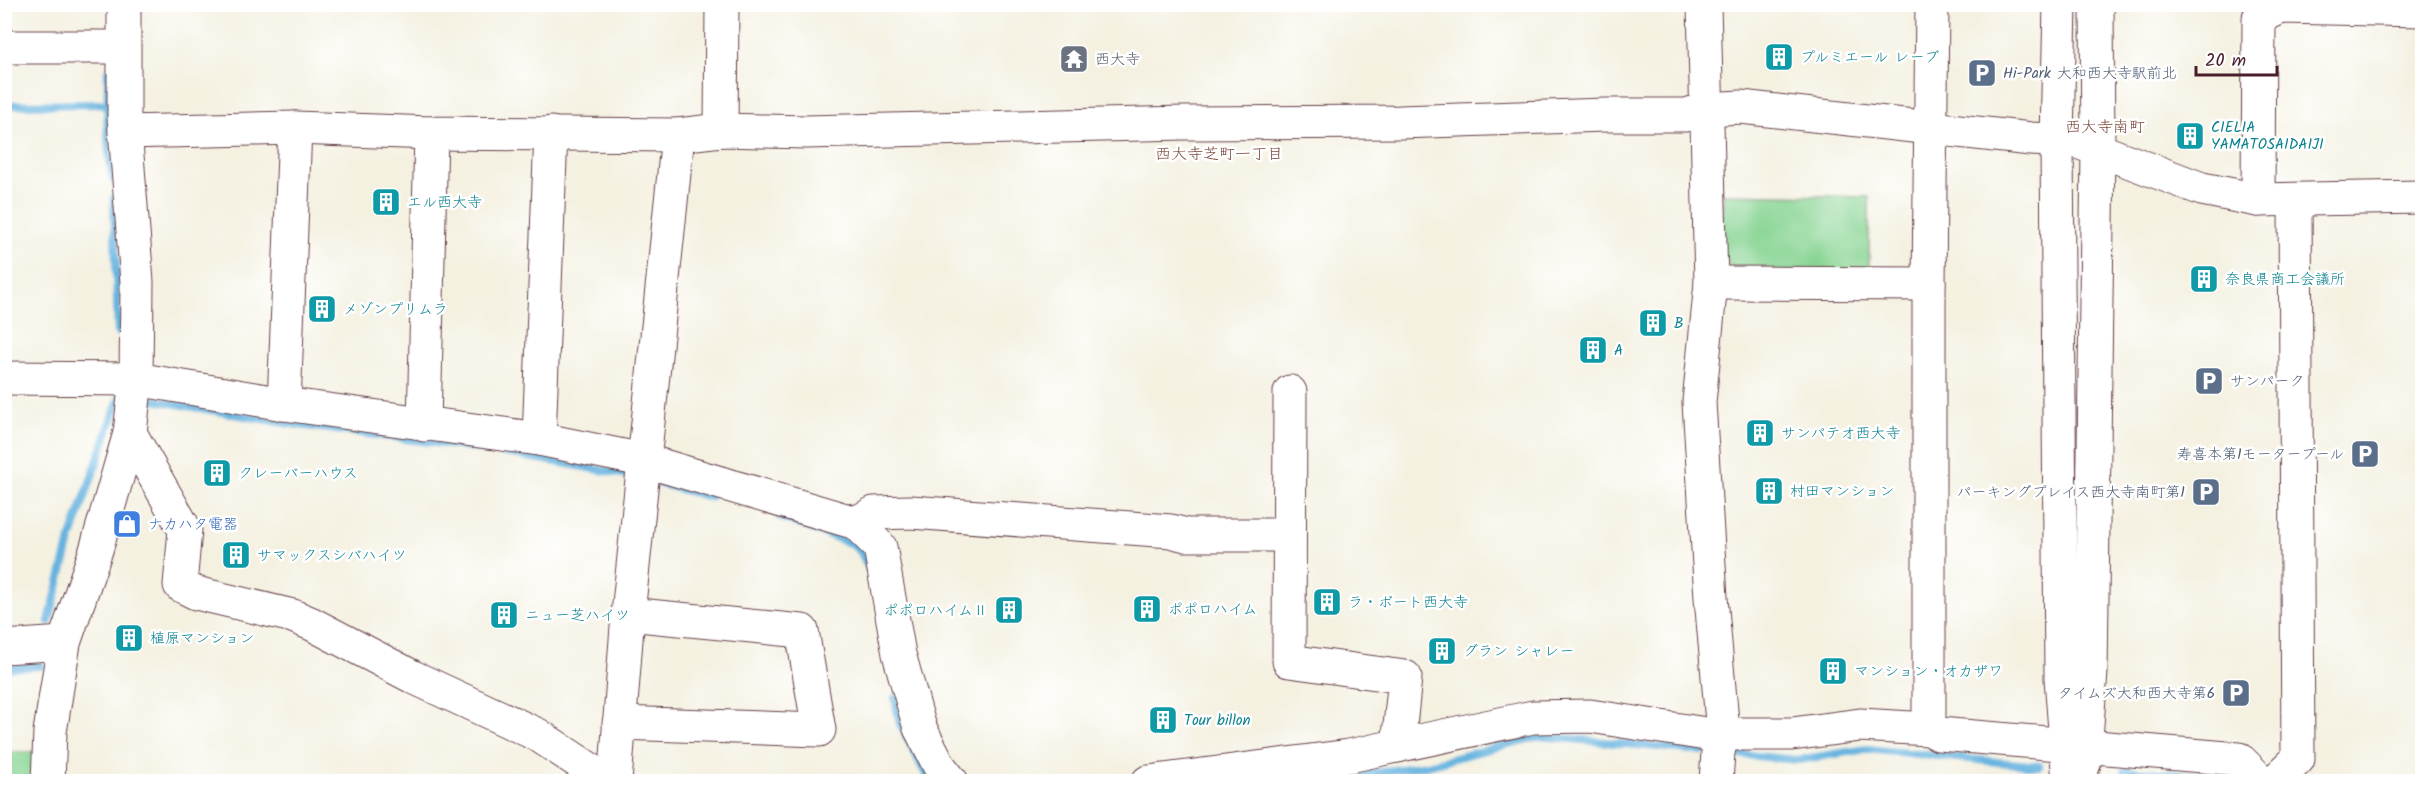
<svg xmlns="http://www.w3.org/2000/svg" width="2427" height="786" font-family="Kalam,'Klee One',sans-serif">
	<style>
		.green { fill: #87d492; stroke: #687a5e; stroke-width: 1.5 }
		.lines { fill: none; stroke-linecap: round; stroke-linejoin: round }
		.stream { stroke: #66b3df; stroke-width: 8 }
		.minor-casing { stroke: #643e46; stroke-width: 35 }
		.minor { stroke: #fff; stroke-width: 33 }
		.labels { text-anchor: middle; stroke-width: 5; stroke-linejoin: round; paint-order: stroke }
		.culture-label { font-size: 15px; fill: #0d838f; stroke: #fff; text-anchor: start }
		.worship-label { font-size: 15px; fill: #5b616d; stroke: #fff; text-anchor: start }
		.service-label { font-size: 15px; fill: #4e5e75; stroke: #fff; text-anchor: end }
		.shop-label { font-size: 15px; fill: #366cbe; stroke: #fff; text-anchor: start }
		.neighbourhood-label { font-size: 16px; fill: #7e4d40; stroke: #fff }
	</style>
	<rect width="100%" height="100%" fill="#fff"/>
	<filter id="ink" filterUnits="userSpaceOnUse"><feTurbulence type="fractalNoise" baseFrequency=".0167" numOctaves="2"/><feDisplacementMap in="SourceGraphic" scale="12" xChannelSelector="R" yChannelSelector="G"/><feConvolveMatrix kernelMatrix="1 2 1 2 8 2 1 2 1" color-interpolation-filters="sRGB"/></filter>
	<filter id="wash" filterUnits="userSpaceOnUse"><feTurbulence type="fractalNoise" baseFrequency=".008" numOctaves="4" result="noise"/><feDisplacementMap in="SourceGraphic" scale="24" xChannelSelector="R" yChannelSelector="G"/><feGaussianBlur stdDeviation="1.35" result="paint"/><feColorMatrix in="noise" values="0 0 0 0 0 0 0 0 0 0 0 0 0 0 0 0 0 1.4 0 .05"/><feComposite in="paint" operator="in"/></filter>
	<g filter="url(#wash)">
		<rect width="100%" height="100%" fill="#f4f1e1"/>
		<!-- green -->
		<g class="green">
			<path d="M1723 194 1869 197V271L1736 272 1722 256Z"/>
			<path d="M5 752H37L36 781 5 782Z"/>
		</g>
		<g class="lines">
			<!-- stream -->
			<g class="stream">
				<path d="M108 71C108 108 105 144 114 180"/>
				<path d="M4 105 106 104"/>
				<path d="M114 199 118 332"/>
				<path d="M149 399 291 424 483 449 635 476"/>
				<path d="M650 481 710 497"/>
				<path d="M780 517 850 543 861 552 870 571"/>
				<path d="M49 621 71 537 120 396"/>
				<path d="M4 668 41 666"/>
				<path d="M895 698 900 724 930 782"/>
				<path d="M1737 754 1797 760 1867 749 2039 766"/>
				<path d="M2125 771 2190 775 2227 782"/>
				<path d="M1316 782 1427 765 1540 736 1702 751"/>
			</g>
		</g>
	</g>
	<g filter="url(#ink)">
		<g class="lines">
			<!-- minor casing -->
			<g class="minor-casing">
				<g id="minor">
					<path d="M1704 4 1711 283 1699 402 1711 598 1723 733 1718 752 1716 782"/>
					<path d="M2060 4 2057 140 2061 678 2069 782"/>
					<path d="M4 47H123"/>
					<path d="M721 130 722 4"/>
					<path d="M125 132 295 128 431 133 678 135 721 130 806 132 1185 123 1400 122 1605 115H1686L1706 109 1741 107 2031 139 2075 141 2202 189 2258 200 2422 197"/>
					<path d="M2258 200 2259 18 2281 7 2422 10"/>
					<path d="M1711 283 1929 284"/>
					<path d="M4 378 136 379 284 404 539 439 643 460 856 523 880 547 899 654 920 728 940 767 952 782"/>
					<path d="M1290 392 1289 661 1405 677 1398 746"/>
					<path d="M284 404 295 128"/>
					<path d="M424 425 431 133"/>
					<path d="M130 433 185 530 180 585 196 593 293 616 312 624 413 677 538 735 609 782"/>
					<path d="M539 439 551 133"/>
					<path d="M856 523 874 513 911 512 1171 531 1186 535H1289"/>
					<path d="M4 647 64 643"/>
					<path d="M619 723 819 730 802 631 628 614"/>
					<path d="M1929 729V284L1932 4"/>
					<path d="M2084 764 2091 672 2098 150 2097 4"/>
					<path d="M48 782 50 732 64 643 96 550 130 433 136 379 137 282 124 117V4"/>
					<path d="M615 782 628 614 678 135"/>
					<path d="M1148 782 1349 756 1533 717 1590 716 1706 734H1792L1860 725 1929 729 1939 734 2239 759 2262 782"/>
					<path d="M2274 782 2298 759 2295 200"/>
				</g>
			</g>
			<!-- minor -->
			<use href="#minor" class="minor"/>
		</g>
	</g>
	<!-- icons -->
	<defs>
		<g id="building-square" transform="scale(1.5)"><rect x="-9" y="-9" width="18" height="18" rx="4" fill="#0f9aa8" stroke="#fff"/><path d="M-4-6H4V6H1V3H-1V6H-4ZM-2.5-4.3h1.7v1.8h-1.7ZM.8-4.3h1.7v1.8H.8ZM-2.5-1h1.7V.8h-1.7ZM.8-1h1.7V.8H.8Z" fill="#fff"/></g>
		<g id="temple-square" transform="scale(1.5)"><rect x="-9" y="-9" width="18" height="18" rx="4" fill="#6b7280" stroke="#fff"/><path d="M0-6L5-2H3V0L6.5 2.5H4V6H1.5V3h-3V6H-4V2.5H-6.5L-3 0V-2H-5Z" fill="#fff"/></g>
		<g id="parking-square" transform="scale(1.5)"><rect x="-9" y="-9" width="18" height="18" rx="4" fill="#5c6f8a" stroke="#fff"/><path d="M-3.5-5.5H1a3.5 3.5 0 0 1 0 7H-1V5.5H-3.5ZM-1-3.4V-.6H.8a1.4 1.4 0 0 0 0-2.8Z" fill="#fff"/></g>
		<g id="shop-square" transform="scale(1.5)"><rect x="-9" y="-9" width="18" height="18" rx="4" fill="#3f7fe0" stroke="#fff"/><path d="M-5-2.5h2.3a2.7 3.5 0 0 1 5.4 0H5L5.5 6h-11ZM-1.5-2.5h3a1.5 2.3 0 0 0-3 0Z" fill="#fff"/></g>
	</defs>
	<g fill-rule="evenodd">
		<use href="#building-square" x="1779" y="57"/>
		<use href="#temple-square" x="1074" y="59"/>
		<use href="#parking-square" x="1982" y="73"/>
		<use href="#building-square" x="2190" y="136"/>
		<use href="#building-square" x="386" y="202"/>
		<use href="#building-square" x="2204" y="279"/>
		<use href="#building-square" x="322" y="309"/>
		<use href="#building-square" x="1653" y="323"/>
		<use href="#building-square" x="1593" y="350"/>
		<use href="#parking-square" x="2209" y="381"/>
		<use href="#building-square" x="1760" y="433"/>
		<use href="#parking-square" x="2365" y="454"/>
		<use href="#building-square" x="217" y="473"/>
		<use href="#building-square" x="1769" y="491"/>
		<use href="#parking-square" x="2206" y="492"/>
		<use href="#shop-square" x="127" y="524"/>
		<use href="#building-square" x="236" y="555"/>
		<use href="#building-square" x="1327" y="602"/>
		<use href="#building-square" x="1147" y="609"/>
		<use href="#building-square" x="1009" y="610"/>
		<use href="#building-square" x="504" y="615"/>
		<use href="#building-square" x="129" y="638"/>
		<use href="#building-square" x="1442" y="651"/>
		<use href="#building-square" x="1833" y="671"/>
		<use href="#parking-square" x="2236" y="693"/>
		<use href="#building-square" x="1163" y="720"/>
	</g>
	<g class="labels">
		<!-- culture labels -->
		<g class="culture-label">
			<text x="1800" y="62">プルミエール レーブ</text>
			<text x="2211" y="132">CIELIA<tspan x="2211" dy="17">YAMATOSAIDAIJI</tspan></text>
			<text x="407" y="207">エル西大寺</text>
			<text x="2225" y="284">奈良県商工会議所</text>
			<text x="343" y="314">メゾンプリムラ</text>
			<text x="1674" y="328">B</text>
			<text x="1614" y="355">A</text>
			<text x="1781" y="438">サンパテオ西大寺</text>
			<text x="238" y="478">クレーバーハウス</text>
			<text x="1790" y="496">村田マンション</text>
			<text x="257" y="560">サマックスシバハイツ</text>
			<text x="1348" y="607">ラ・ボート西大寺</text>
			<text x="1168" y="614">ポポロハイム</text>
			<text x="988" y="615" text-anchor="end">ポポロハイムⅡ</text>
			<text x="525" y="620">ニュー芝ハイツ</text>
			<text x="150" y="643">植原マンション</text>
			<text x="1463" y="656">グラン シャレー</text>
			<text x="1854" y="676">マンション・オカザワ</text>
			<text x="1184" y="725">Tour billon</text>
		</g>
		<!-- worship labels -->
		<g class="worship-label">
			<text x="1095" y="64">西大寺</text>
		</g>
		<!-- service labels -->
		<g class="service-label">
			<text x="2003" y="78" text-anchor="start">Hi-Park 大和西大寺駅前北</text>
			<text x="2230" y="386" text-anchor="start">サンパーク</text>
			<text x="2344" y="459">寿喜本第1モータープール</text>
			<text x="2185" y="497">パーキングプレイス西大寺南町第1</text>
			<text x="2215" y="698">タイムズ大和西大寺第6</text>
		</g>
		<!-- shop labels -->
		<g class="shop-label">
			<text x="148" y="529">ナカハタ電器</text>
		</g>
		<!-- neighbourhood labels -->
		<g class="neighbourhood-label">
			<text x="2105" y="132">西大寺南町</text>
			<text x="1219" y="159">西大寺芝町一丁目</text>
		</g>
	</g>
	<!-- margin -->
	<rect width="2427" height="786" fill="none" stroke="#fff" stroke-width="24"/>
	<!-- scale -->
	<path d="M2196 66v9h81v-9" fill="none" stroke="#4a1f2b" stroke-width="3"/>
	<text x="2205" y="66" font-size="18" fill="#4a1f2b" stroke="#ffffff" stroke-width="4.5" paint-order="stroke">20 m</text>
</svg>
